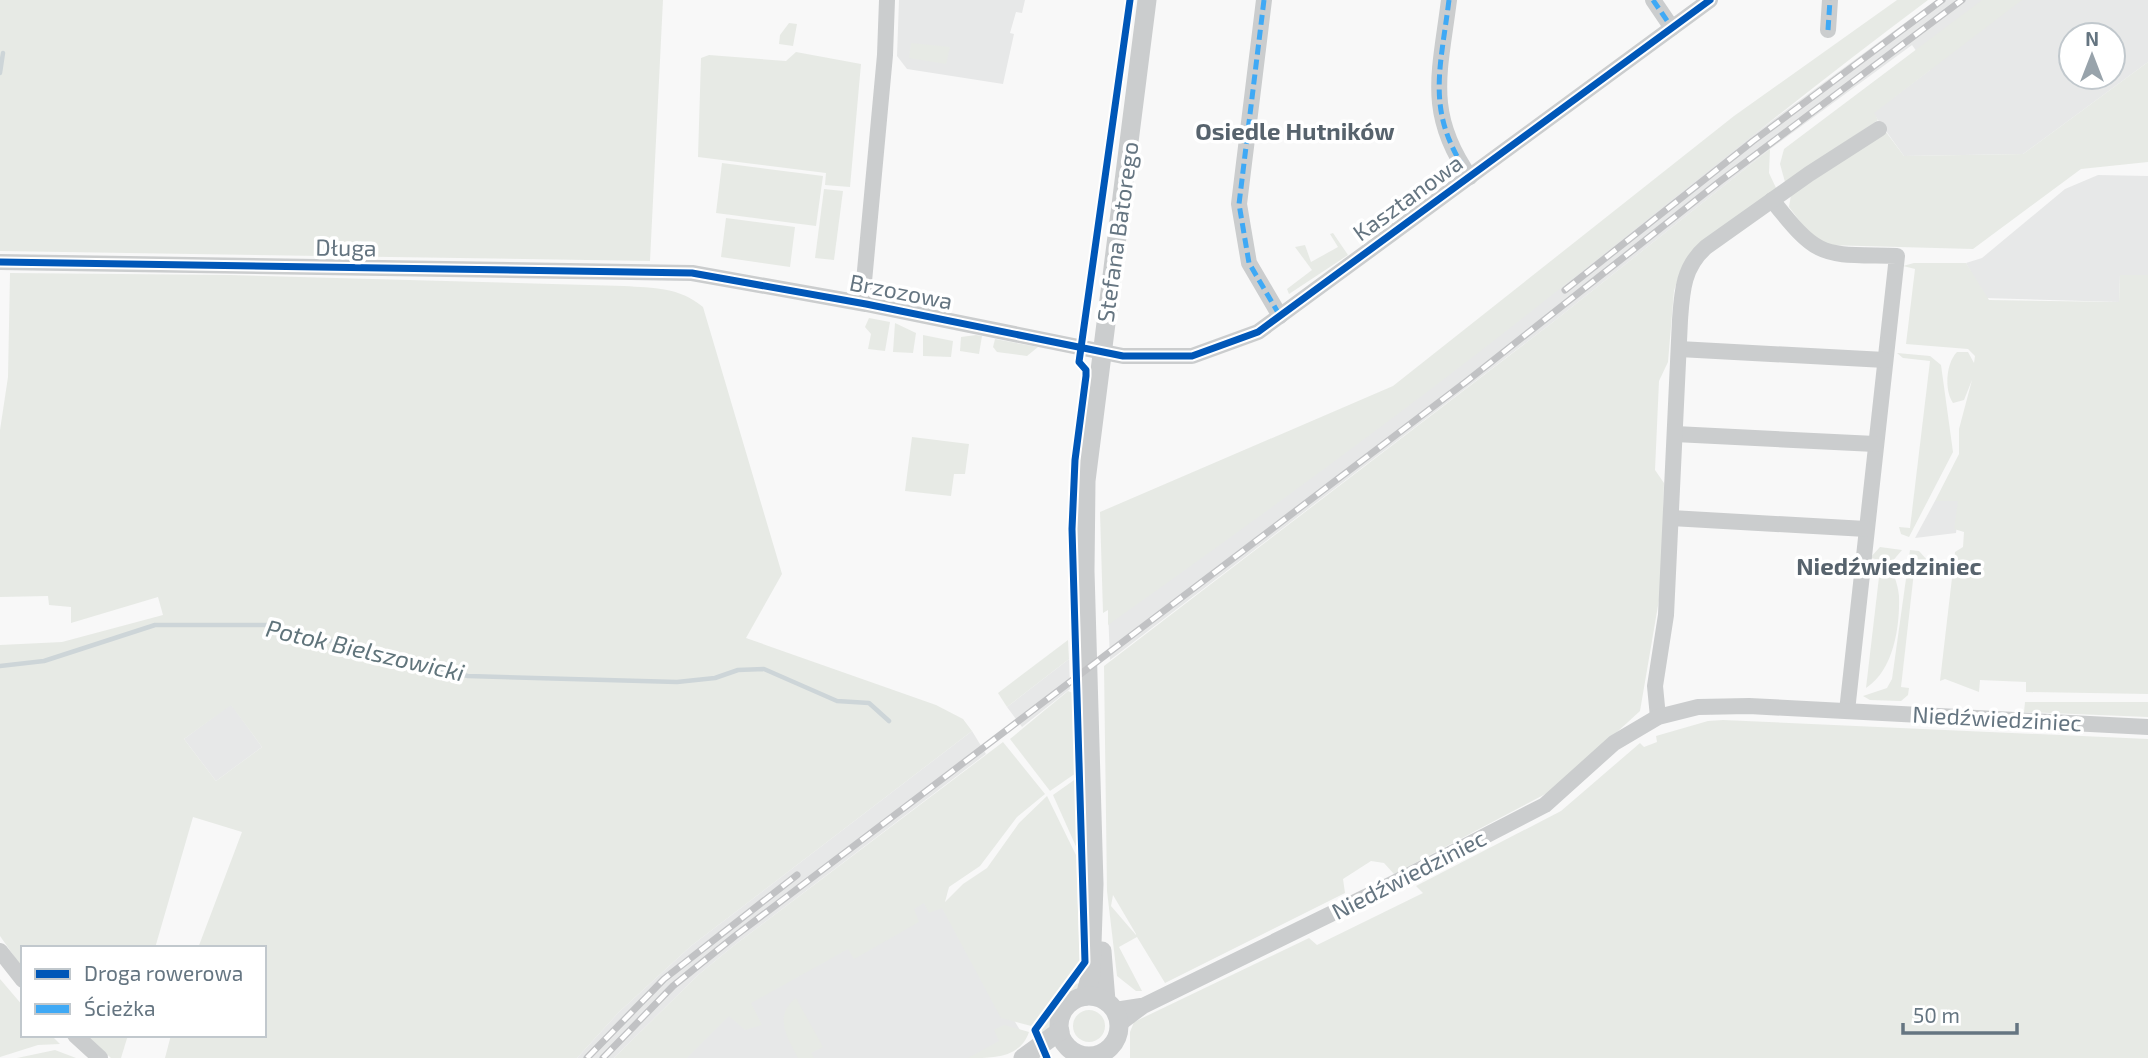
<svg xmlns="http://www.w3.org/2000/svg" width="2148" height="1058" font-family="'Exo 2',sans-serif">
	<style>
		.built { fill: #e7e8e8; fill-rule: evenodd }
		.green { fill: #e7eae5; fill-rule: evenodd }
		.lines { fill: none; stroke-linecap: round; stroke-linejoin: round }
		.stream { stroke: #cdd5d8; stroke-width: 4.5 }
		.minor { stroke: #cbcdce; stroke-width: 16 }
		.tertiary { stroke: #cbcdce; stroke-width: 19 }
		.rail-casing { stroke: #c1c2c4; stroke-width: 7 }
		.rail { stroke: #fff; stroke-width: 4.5; stroke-dasharray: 13; stroke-linecap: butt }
		.quiet { stroke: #3fa9f5; stroke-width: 5; stroke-dasharray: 10 5; stroke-linecap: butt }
		.cycleway-casing { stroke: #fff; stroke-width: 11 }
		.cycleway { stroke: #0057b8; stroke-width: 7 }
		.labels { text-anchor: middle; stroke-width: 7; stroke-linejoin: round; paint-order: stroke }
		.street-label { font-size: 23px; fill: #657581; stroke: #fff }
		.neighbourhood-label { font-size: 24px; font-weight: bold; fill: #57636d; stroke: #fff }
		.water-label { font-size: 24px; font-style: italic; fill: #60747b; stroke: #fff }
	</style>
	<rect width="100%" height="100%" fill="#f8f8f8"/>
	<!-- built -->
	<g class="built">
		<path d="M899 0H1025L1022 13 1016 12 1010 33 1014 34 1003 84 907 69 897 56Z"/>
		<path d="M1936 0H2148V62L2023 154 1904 156 1873 113 1930 70 1912 45 1770 149 1553 322 1110 660 1108 609ZM2071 35H2113V77H2071Z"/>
		<path d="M2098 175 2148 176V275H2120L2119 302 1985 298 1966 263 1982 258 2065 189Z"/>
		<path d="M1935 501H1960L1956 533 1915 538Z"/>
		<path d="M1069 659 1070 689 1022 727 1007 707Z"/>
		<path d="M231 704 262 747 216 781 184 739Z"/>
		<path d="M972 731 986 754 732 947 698 975 614 1058H577L619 1012 691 946Z"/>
		<path d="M911 850 1023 1035 977 1058H679Z"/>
	</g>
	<!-- green -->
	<g class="green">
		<path d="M0 0H663L650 261 0 251Z"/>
		<path d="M1897 0H1928C1778 112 1635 231 1487 346 1363 442 1236 534 1108 625V610L1103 613 1100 512 1393 386 1734 116Z"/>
		<path d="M1982 0H2022L1874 113 1878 120 1785 182 1780 164 1784 149Z"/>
		<path d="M789 23 797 24 793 46 779 44 780 35Z"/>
		<path d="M911 43 950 47 946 64 909 58Z"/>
		<path d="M796 52 861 64 850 187 825 185 826 173 698 157 701 58 709 55 786 61Z"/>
		<path d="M2148 62V162L2081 169 1973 249 1825 245 1812 237 1789 207 1791 195 1886 132 1904 156 2023 154Z"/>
		<path d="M1770 149 1769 173 1777 190 1681 269 1674 291 1668 362 1659 381 1655 470 1664 483 1661 588 1640 711 1555 789 1394 874 1384 863 1371 861 1343 879 1345 893 1165 983 1137 937 1119 947 1142 991H1136L1117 976 1107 891 1104 666 1553 322ZM1113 895 1136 934V935L1111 906Z"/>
		<path d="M722 163 823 176 816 226 716 213Z"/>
		<path d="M824 189 843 191 834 260 815 258Z"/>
		<path d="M726 218 795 227 790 267 721 257Z"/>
		<path d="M1333 233 1348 255 1289 294 1287 289 1312 270 1295 247 1305 245 1311 262 1338 247 1330 234Z"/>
		<path d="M1914 263H1966L1989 300 2119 302 2120 275H2148V694L2026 692V682L1980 680 1979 692 1945 679 1940 681 1955 552 1963 547 1964 532 1954 529 1958 501H1935L1959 454V429L1972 380 1964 400 1953 403C1944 390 1946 363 1957 352H1968L1974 363 1975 356 1968 349 1906 344 1915 269 1903 266Z"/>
		<path d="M10 273 230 275 624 286C654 288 679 287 703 307L782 574 746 638 936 705 963 719 972 731 691 946 619 1012 577 1058H165L171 1035H264V948H198L242 832 193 817 155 948H23V969L0 936V645L62 642 163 615 158 597 71 623V607L49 605 48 596 0 597V430L8 377ZM231 705 262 747 216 781 184 739Z"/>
		<path d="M869 318 890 322 885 351 868 349 871 334 865 327Z"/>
		<path d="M895 323 916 333 913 353 893 352Z"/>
		<path d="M923 335 953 341 951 357 923 356Z"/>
		<path d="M976 335 982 336 979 354 960 351 961 337Z"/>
		<path d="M995 339 1038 347 1027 356 997 352 993 347Z"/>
		<path d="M1897 353 1930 356 1941 365 1953 452 1909 537 1901 534 1899 527 1910 528 1930 361 1903 358Z"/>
		<path d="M912 437 969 444 965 474H954L951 496 905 491Z"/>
		<path d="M1880 547 1902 550 1891 563C1893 574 1898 584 1899 596 1900 626 1894 670 1866 688L1881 560 1870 558Z"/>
		<path d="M1910 550 1919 551 1927 560V564L1915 563 1901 687 1909 688 1908 695 1901 701 1870 700 1863 696 1887 688 1892 679Z"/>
		<path d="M1068 640 1069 659 1007 707 998 693Z"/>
		<path d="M1068 691 1073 693 1076 773 1050 791 1010 739Z"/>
		<path d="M2025 702H2148V717L2024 712Z"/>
		<path d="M1723 720 2148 739V1058H1130V1032L1134 1022 1309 938 1317 945 1423 893 1416 886 1561 811 1640 743 1644 747 1657 742 1656 736 1708 721Z"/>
		<path d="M1003 742 1045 794 1017 817 980 866 949 887 945 902 963 884 987 868 1019 823 1047 796 1076 855 1080 963 1035 1027 1001 1018 942 908 929 913 924 903 914 909 919 922 854 959 848 949 751 1003 762 1025 745 1030 729 1016 687 1058H614L698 975 732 947Z"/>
		<path d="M1077 778 1078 851 1053 795Z"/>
		<path d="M0 979 23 1006V1035H51L60 1044 38 1045 0 1057Z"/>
		<path d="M1084 981 1060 1006 1048 1033 1041 1034 1042 1028 1074 985Z"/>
		<path d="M796 998 823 1047 811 1053 814 1058H798C787 1037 773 1016 796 998Z"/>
		<circle cx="1089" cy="1026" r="16"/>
		<path d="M1004 1025 1029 1032C1020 1058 994 1058 968 1058L999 1041 994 1030Z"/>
		<path d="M86 1035H128L121 1058H111Z"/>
		<path d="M55 1050 76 1058H17Z"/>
	</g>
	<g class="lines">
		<!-- stream -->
		<g class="stream">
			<path d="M0 73 3 53"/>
			<path d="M0 666 44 661 155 625H274L423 667 468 676 677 682 715 678 738 670 764 669 837 701 869 703 889 721"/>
		</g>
		<!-- minor -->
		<g class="minor">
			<path d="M1264 0 1239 204 1249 263 1280 316"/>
			<path d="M1449 0C1440 72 1425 113 1470 177"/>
			<path d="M1653 0 1672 28"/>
			<path d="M1828 30 1830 0"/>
			<path d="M1772 200C1820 261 1822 254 1897 256L1847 711"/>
			<path d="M0 262 692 273 866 304 1123 356H1192L1258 332 1710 0"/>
			<path d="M862 303 885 55 887 0"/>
			<path d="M1679 349 1885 360"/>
			<path d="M1675 434 1875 444"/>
			<path d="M1671 518 1866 529"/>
			<path d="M1658 717 1655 686 1666 615 1680 320C1682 292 1683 267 1706 247L1809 174 1879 129"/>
			<path d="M0 951 23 980"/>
			<path d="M1115 1010 1141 1006"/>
			<path d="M1119 1024 1143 1006 1394 883 1545 805 1614 743 1658 717 1698 707 1749 706 2148 727"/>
			<path d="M75 1035 100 1058"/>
		</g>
		<!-- tertiary -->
		<g class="tertiary">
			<path d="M1102 951 1106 1001"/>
			<path d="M1085 996 1091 974 1094 884 1085 571 1086 481 1147 0"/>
			<circle cx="1089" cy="1026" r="30"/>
			<path d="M1023 1058 1060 1031"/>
		</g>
		<!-- rail casing -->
		<g class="rail-casing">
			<g id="rail">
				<path d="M1565 290 1753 141 1942 0"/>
				<path d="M587 1058 664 979 797 875"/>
				<path d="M603 1058 673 986 735 936 1467 381 1719 182 1962 0"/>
			</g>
		</g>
		<!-- rail -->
		<use href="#rail" class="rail"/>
		<!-- quiet -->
		<g class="quiet">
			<path d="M1264 0 1239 204 1249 263 1280 316"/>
			<path d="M1449 0C1440 72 1425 113 1470 177"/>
			<path d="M1653 0 1672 28"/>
			<path d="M1828 30 1830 0"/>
		</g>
		<!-- cycleway casing -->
		<g class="cycleway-casing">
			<g id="cycleway">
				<path d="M0 262 692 273 866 304 1123 356H1192L1258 332 1710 0"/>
				<path d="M1047 1058 1035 1030 1085 962 1072 529 1075 460 1086 376V370L1079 362 1130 0"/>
			</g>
		</g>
		<!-- cycleway -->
		<use href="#cycleway" class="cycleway"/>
	</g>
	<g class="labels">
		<!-- street labels -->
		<g class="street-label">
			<text transform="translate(1408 198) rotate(-36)" y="8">Kasztanowa</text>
			<text transform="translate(1118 232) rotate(-82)" y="8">Stefana Batorego</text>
			<text transform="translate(346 248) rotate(1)" y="8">Długa</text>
			<text transform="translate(901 292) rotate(11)" y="8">Brzozowa</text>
			<text transform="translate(1997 719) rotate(3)" y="8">Niedźwiedziniec</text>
			<text transform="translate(1409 875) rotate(-27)" y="8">Niedźwiedziniec</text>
		</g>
		<!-- neighbourhood labels -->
		<g class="neighbourhood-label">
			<text x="1295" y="140">Osiedle Hutników</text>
			<text x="1889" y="575">Niedźwiedziniec</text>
		</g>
		<!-- water labels -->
		<g class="water-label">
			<text transform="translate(365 651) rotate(13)" y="8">Potok Bielszowicki</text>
		</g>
	</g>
	<!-- legend -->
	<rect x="21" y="946" width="245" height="91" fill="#ffffff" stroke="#c1c8cd" stroke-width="2"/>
	<rect x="35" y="969" width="35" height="10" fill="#0057b8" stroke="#c1c8cd" stroke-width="2"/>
	<text x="84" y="981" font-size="21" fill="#657581">Droga rowerowa</text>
	<rect x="35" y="1004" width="35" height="10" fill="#3fa9f5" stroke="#c1c8cd" stroke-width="2"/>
	<text x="84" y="1016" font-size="21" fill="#657581">Ścieżka</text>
	<!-- north arrow -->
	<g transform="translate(2092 56)"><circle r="33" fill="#ffffff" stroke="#c1c8cd" stroke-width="2"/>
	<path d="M0-5L12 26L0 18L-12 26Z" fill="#98a3ab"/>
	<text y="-10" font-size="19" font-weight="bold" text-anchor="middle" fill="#657581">N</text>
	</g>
	<!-- scale -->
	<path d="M1903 1023v10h114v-10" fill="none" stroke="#657581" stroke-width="3.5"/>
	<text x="1913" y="1023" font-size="21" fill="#657581" stroke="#ffffff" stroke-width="5" paint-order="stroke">50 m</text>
</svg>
